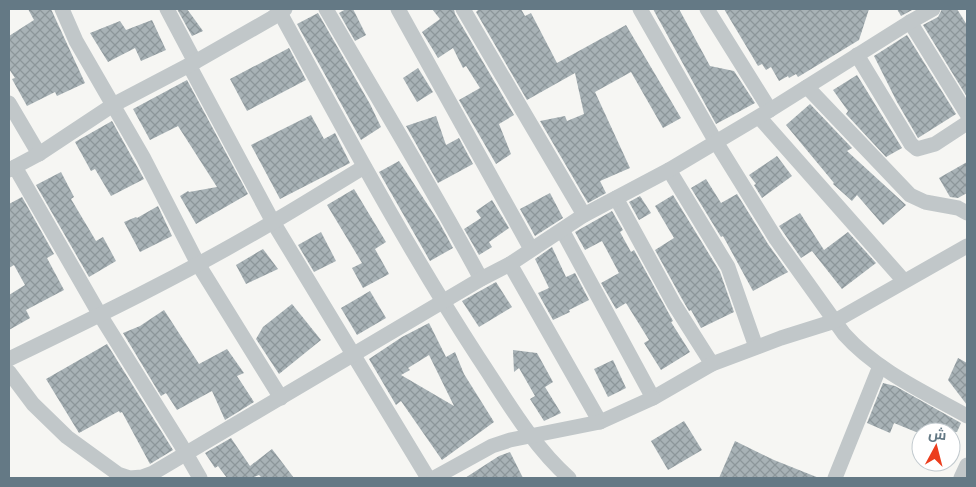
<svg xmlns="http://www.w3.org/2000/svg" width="976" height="487" font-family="'Varela Round',Cairo,sans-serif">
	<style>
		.building { fill: url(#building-cross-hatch); fill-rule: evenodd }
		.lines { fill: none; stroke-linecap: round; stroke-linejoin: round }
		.minor { stroke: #c1c7c9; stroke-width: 15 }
	</style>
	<defs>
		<pattern id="building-cross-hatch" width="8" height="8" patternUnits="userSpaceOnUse" patternTransform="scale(1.25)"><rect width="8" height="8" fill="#a8b2b6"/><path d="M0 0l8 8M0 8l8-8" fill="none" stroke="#8c969a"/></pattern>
	</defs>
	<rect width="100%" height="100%" fill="#f6f6f3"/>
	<!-- building -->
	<g class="building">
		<path d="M28 9H51L85 83 57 96 55 92 27 106 12 79 15 78 9 69V36L34 20Z"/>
		<path d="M177 9H187L203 31 192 36Z"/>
		<path d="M346 9H353L366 35 355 41 339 13Z"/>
		<path d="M432 9H454L455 14 514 115 499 124 511 154 496 164 459 100 480 88 466 66 463 68 453 48 438 58 422 32 440 19Z"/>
		<path d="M479 9H521L525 16 531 13 557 63 626 25 681 118 663 128 631 72 595 92 630 168 600 181 606 193 588 203 540 121 565 116 567 121 584 114 575 73 527 100 476 12Z"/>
		<path d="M653 9H679L710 66 734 71 755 103 716 124Z"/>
		<path d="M724 9H869L859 40 798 77 796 74 789 78 788 76 779 81 771 67 766 70 762 64 758 66Z"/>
		<path d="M897 9H914L901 16Z"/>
		<path d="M942 9H957L967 25V97L923 25 938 17Z"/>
		<path d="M318 13 370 104 381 127 361 140 366 149 297 24Z"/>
		<path d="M152 20 166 50 141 61 135 48 108 62 90 33 120 21 126 30Z"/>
		<path d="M907 35 956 114 918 138 897 102 874 56Z"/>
		<path d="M289 48 306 80 247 111 230 79Z"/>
		<path d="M418 68 433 92 417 102 403 78Z"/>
		<path d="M857 75 902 148 886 157 846 114 848 111 833 90Z"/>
		<path d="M187 80 248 194 196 224 180 196 188 191 189 192 217 187 178 126 150 140 133 109Z"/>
		<path d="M810 104 852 148 847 151 906 205 883 225 857 195 852 201 833 184 834 183 786 125Z"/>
		<path d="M311 115 324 139 335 133 350 163 280 199 251 145Z"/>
		<path d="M436 116 446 145 459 138 473 164 438 183 406 126Z"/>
		<path d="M112 121 144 179 111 196 95 169 91 171 75 142Z"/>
		<path d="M777 156 792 176 762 198 754 185 756 184 749 175Z"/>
		<path d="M399 161 439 222 453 248 430 261 379 172Z"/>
		<path d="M967 162V193L958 198 950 197 939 178Z"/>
		<path d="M61 172 74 197 71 199 96 241 103 237 116 261 89 277 36 185Z"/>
		<path d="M706 179 721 203 737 194 768 244 788 272 753 291 723 236 721 237 691 188Z"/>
		<path d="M354 189 386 242 375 249 389 274 363 288 352 268 362 263 327 205Z"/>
		<path d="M550 193 563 218 535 236 520 209Z"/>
		<path d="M673 195 720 272 734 312 701 328 691 310 689 311 682 299 655 250 674 238 655 206Z"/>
		<path d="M640 196 651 213 639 220 629 202Z"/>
		<path d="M22 197 54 254 47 258 64 290 26 310 30 318 9 330V295L25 285 14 265 9 268V204Z"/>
		<path d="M492 200 509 228 489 242 492 247 479 255 464 229 481 218 476 211Z"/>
		<path d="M158 206 172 236 140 252 124 222 136 217 137 218Z"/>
		<path d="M612 211 623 230 620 232 631 252 634 250 673 321 671 322 690 352 661 370 644 343 649 340 626 303 616 309 601 283 619 273 602 241 585 250 575 232Z"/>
		<path d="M800 213 824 250 848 232 876 263 842 289 812 251 801 258 779 226Z"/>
		<path d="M321 232 336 261 314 272 298 245Z"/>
		<path d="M552 247 566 277 575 273 589 300 569 310 570 312 553 320 538 293 549 288 535 259Z"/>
		<path d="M263 249 278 269 246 284 236 265Z"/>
		<path d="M496 282 512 307 479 327 462 301Z"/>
		<path d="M370 291 386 318 357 335 341 308Z"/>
		<path d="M292 304 321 340 279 374 256 339 263 327Z"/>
		<path d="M164 310 199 364 227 349 244 373 237 376 254 402 225 420 212 391 177 410 166 393 161 396 123 333 140 326Z"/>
		<path d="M429 323 446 357 455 352 464 374 494 422 442 460 401 401 396 405 369 359 402 337ZM429 355 454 406 401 375 410 370 408 368Z"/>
		<path d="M107 344 173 450 150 464 122 412 120 413 119 411 79 433 46 379Z"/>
		<path d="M513 350 537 353 553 382 545 387 561 413 544 421 530 399 535 396 519 368 514 372Z"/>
		<path d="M958 358 967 363V405L948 380Z"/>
		<path d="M613 360 626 388 608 397 594 369Z"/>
		<path d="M883 383 895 386 961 423 957 432H916L894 423 890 433 867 423Z"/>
		<path d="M684 421 702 450 668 470 651 441Z"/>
		<path d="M231 438 250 466 272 449 294 478H262L259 475 251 478H227L218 466 215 468 205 453Z"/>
		<path d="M735 441 774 460 819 478H719Z"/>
		<path d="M510 452 523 478H465L499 456Z"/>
	</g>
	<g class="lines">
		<!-- minor -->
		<g class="minor">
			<path d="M62 9 76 41 143 157 198 264 281 398"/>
			<path d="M167 9 195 62"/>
			<path d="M278 9C342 126 405 245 478 357 506 399 531 444 569 478"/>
			<path d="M326 9C378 99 432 187 481 279"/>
			<path d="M398 9 531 249"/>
			<path d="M463 9 584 215"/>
			<path d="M640 9 716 142 776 239 844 334C877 371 924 392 967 416"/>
			<path d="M707 9 770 110"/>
			<path d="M910 22 967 114"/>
			<path d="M857 55 911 144 917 149 935 144 967 123"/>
			<path d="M189 65 273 222 428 478"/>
			<path d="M807 87 910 195 925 202 958 208 967 213"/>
			<path d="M9 103 39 154"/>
			<path d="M759 117 904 281"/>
			<path d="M15 167 100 315 181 445 200 478"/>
			<path d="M9 170 39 154 113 105 195 62 272 18 285 9"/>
			<path d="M669 170 728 267 756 347"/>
			<path d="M616 198 674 304 712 364"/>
			<path d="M562 230 653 398 712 364 781 338 835 321 967 246"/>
			<path d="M510 264 600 422"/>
			<path d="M9 359C98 316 187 273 273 222 304 204 334 185 364 167"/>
			<path d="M9 372 33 404 67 437 118 474 130 478 142 477 153 473 481 279 510 264 584 215 669 170 770 110 910 22 933 9"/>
			<path d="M434 478 492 446 510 440 600 422 653 398"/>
			<path d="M835 478 880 366"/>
			<path d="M961 478 967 465"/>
		</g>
	</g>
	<!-- border -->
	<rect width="976" height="487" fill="none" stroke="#647985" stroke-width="20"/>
	<!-- north arrow -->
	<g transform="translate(936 447) rotate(7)"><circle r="24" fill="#ffffff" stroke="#c1c9ce"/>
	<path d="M0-4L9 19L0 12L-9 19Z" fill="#ec3d1d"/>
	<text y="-8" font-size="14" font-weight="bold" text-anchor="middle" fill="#647985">ش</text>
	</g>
</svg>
